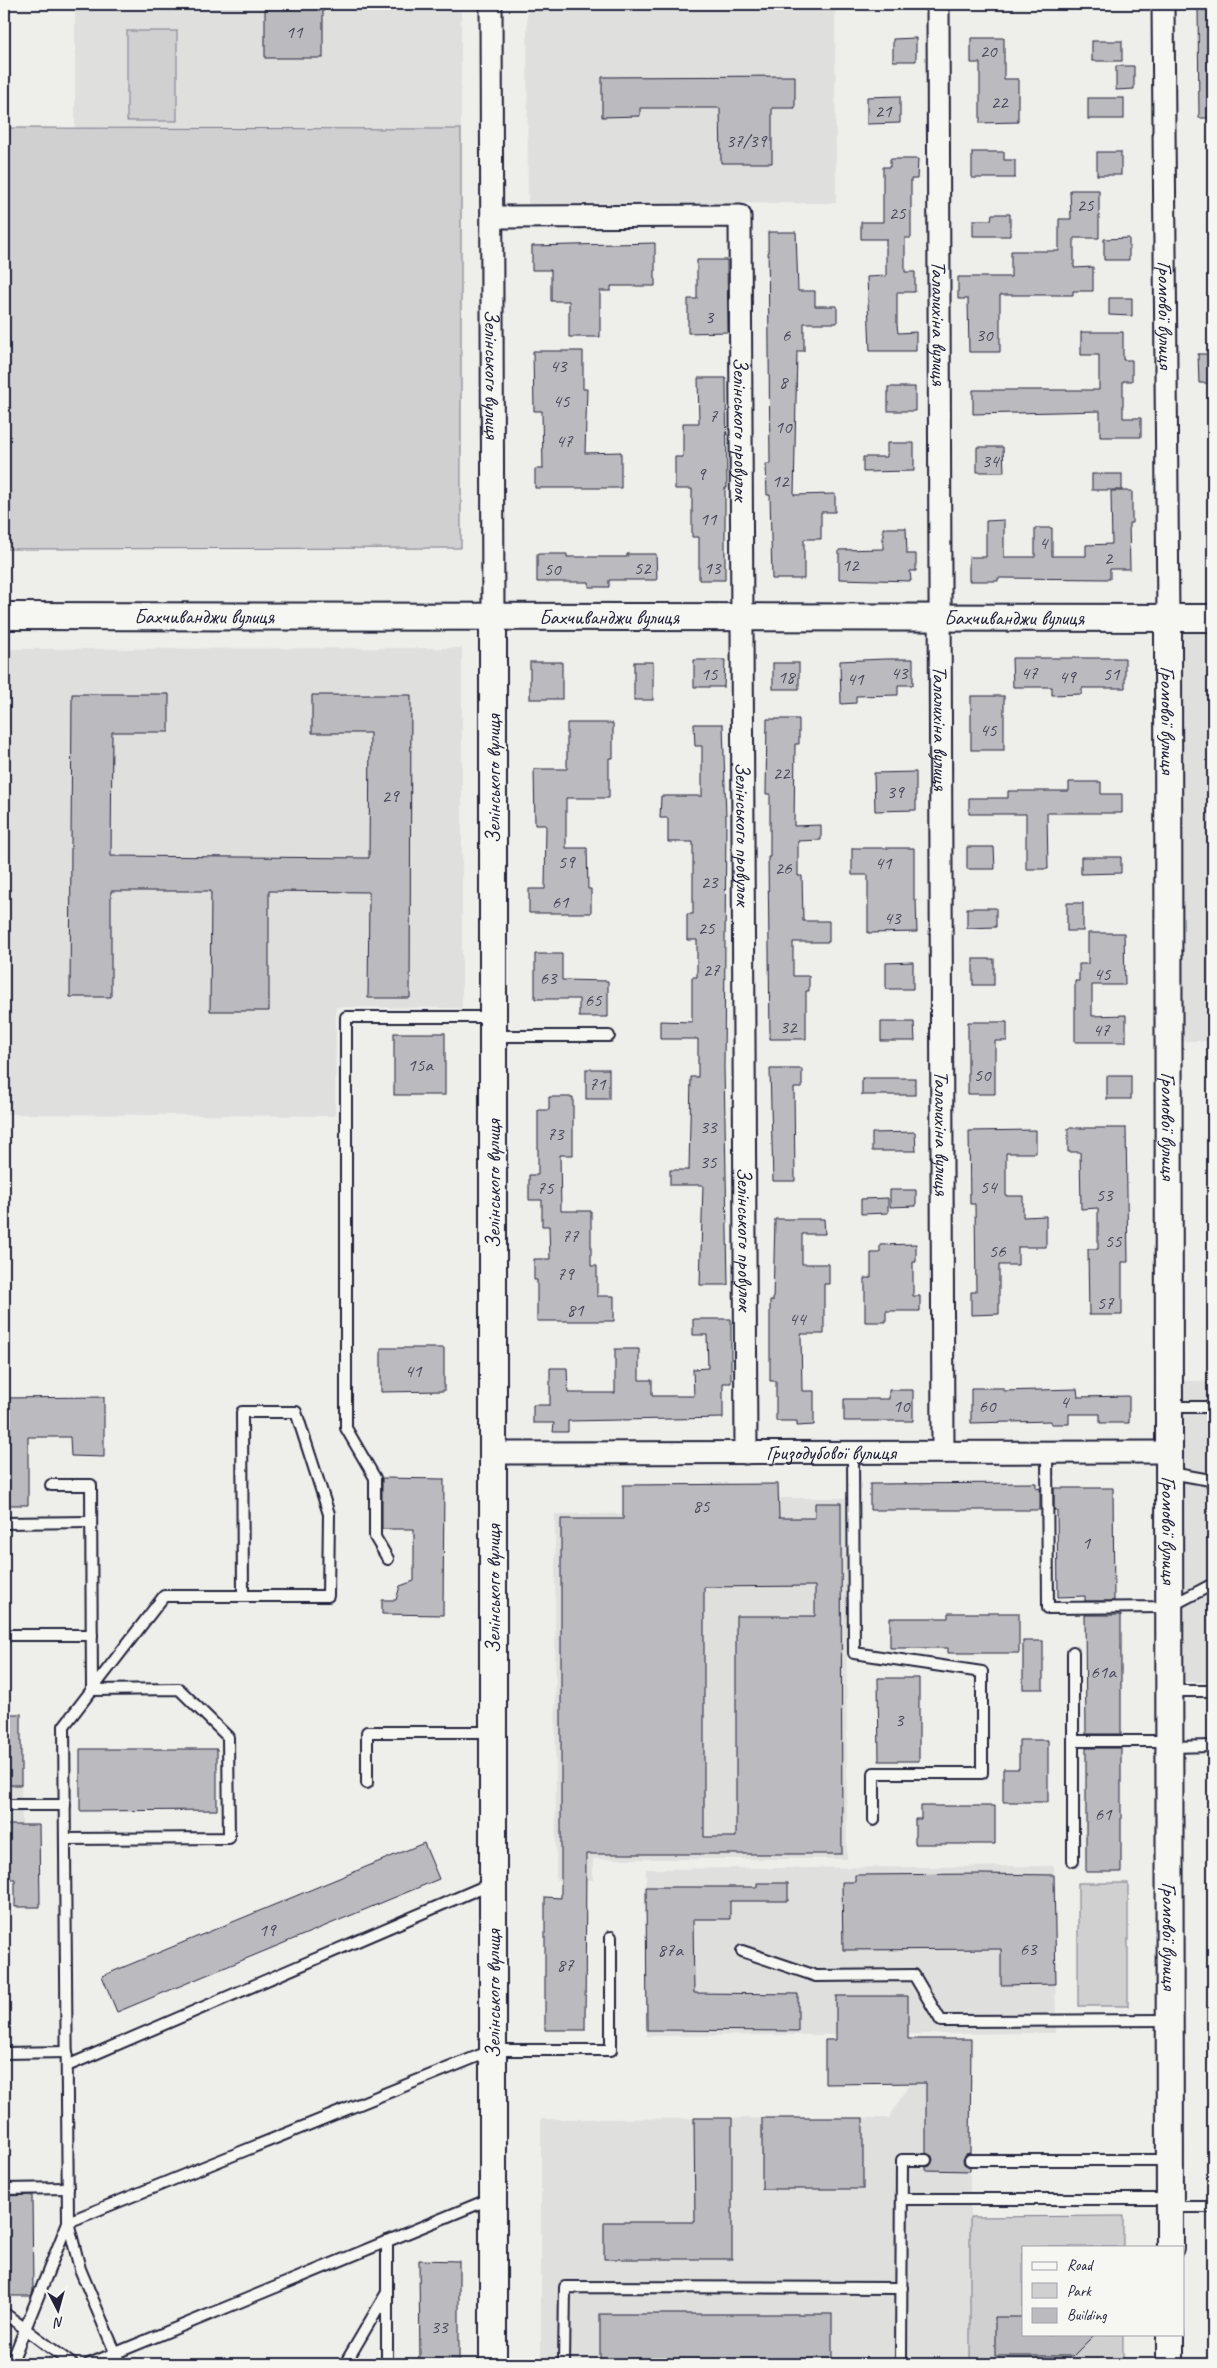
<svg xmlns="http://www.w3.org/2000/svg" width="1217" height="2368" font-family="Caveat,sans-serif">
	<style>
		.built { fill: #dfdfde }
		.green { fill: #d0d0d1; stroke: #797986 }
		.building { fill: #bbbbbf; stroke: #22223b; fill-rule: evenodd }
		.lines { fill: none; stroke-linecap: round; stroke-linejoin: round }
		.service-casing { stroke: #22223b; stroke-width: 14 }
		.minor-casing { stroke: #22223b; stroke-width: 25 }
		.tertiary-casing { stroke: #22223b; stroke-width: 30 }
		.service { stroke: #f6f6f2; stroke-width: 10 }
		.minor { stroke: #f6f6f2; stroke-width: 21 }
		.tertiary { stroke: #f6f6f2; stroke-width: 26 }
		.labels { text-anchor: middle; stroke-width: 4; stroke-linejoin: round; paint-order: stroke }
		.number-label { font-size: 19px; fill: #48485c }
		.street-label { font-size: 21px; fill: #22223b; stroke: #f6f6f2 }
	</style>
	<rect width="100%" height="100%" fill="#eeeeeb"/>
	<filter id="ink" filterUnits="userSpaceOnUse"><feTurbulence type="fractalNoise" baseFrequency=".02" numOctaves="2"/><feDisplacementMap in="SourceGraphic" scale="10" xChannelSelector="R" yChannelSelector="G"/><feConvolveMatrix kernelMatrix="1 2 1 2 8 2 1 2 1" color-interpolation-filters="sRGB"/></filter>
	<g filter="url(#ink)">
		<!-- built -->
		<g class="built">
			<path d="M75 4H461V129L75 128Z"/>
			<path d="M527 4H835L836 203 528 204Z"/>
			<rect x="1179" y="631" width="34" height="410"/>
			<path d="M462 648V1008L336 1007 335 1116 4 1114V649Z"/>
			<path d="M1179 1381H1213V1682H1178Z"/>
			<path d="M779 1498H846L847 1859H593V1880H556L555 1514 778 1513Z"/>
			<path d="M4 1785H21L22 1825H4Z"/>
			<path d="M1054 1866 1056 2033 647 2036 646 1869Z"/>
			<path d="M910 2083H970V2364H541V2119L889 2118Z"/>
		</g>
		<!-- green -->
		<g class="green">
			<rect x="127" y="31" width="50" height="90"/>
			<path d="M4 128 461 129V548L4 549Z"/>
			<rect x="1078" y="1883" width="50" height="123"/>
			<path d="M1123 2216V2247H1023V2334H1123V2364H970V2217Z"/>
		</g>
		<!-- building -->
		<g class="building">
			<rect x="265" y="4" width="58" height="54"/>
			<path d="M1198 4H1213V118H1199Z"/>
			<path d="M916 38V61H893V39Z"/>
			<path d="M971 38H1004V79H1018V122L980 123V63H971Z"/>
			<rect x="1092" y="41" width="30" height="20"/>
			<path d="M1116 66H1134V89L1116 90Z"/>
			<path d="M795 76V108H772V163H721L720 108H640V116L602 117V77Z"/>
			<path d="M900 96V123L867 124V97Z"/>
			<rect x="1088" y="98" width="36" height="21"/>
			<path d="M972 152H1004V160H1015V178H972Z"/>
			<rect x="1097" y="152" width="24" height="23"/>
			<path d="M890 159H918L917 179H911V238H905V272H915V292H897V325L898 333 916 332V351H870L867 277 886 276V239H861V222H883V167H890Z"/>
			<path d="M1070 190H1099V238H1074V268L1093 267V291H1073V295H1000V352H969L968 299H958V277H1011V251H1059V219H1071Z"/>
			<path d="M992 214H1010V236H973V220H991Z"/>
			<path d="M768 232H796L798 291H815V306H837V323H804V351H797L794 495 835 494V512H821V539H804V579H772L770 495H767L766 464H770Z"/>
			<path d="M1129 238V260H1104V239Z"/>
			<path d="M655 243V286H611V291H600V337H569V301H551V270H532V246Z"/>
			<path d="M697 260H727L728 332 688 333V299H697Z"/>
			<path d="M1109 298H1132V316L1109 315Z"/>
			<path d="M1081 332H1123V360H1132V381H1123V418H1141V437H1100V411L973 414V390H1099V355H1081Z"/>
			<path d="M533 351H583V389H587L585 453 621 452V488H535V469H543L542 411H534Z"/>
			<path d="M1198 354H1213V383H1199Z"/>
			<path d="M698 378H726L727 488H725V580H699V537H692V489H675V457H683V423H699Z"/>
			<rect x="888" y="387" width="27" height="24"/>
			<path d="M887 443H914V471L863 472V457H887Z"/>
			<path d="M977 447H1003L1004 472H977Z"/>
			<rect x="1092" y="474" width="30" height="16"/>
			<path d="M1111 491H1132V523H1129L1130 569H1110V579L998 578V581H969V557H986V521L1004 520V557H1035V528H1052V556H1086V545L1112 544Z"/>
			<path d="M883 528H906L907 554H916V571H910L911 581 839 579V550L883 549Z"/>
			<path d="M537 554H567V557H627V554H656L657 580H609V587H589V582H537Z"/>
			<path d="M1012 658H1125V688H1082V694L1052 695V687H1013Z"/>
			<path d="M885 659H913V685H898V695L856 696V703L841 704 840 661Z"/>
			<path d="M694 660H725L724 687H694Z"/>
			<rect x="530" y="662" width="32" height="37"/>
			<rect x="634" y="662" width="19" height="38"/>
			<rect x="773" y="663" width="26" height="26"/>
			<path d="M72 694H169V732H112L111 856 369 858 370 733H312V695H411L410 998H368L369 892 269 891V1011H210L211 891H111V997H70Z"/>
			<rect x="971" y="696" width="33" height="54"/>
			<path d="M767 719H799V744H795L794 826 821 825V840L798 841V876H802L803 921H829V942H793V976H809V991H806V1039H770L768 857H770V794H766Z"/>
			<path d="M567 723H613V758H609V798H566V848H587L588 889H591V913H529V889H545L546 825H535L534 769H567Z"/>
			<path d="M694 724H723L726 818 724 1068 728 1285H700L703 1185H670V1170H689L691 1077H698V1039H660V1021L692 1022V977H697V940H687V914H693V842H668V818H660L661 796H702V746H695Z"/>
			<path d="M916 772V810L875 811 874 773Z"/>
			<path d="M1069 782H1101V794H1122V813H1047L1048 869H1026V814H969V798H1008V791H1069Z"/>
			<path d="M967 847H994L995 869H967Z"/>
			<path d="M852 848H914V900H916L917 932 868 933V875H852Z"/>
			<path d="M1081 857H1121V873L1081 874Z"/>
			<rect x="1067" y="903" width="16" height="28"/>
			<path d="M967 908H996V927L967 928Z"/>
			<path d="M1088 933H1124L1125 985H1092V1016L1126 1015V1042H1075V981H1079V964H1088Z"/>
			<path d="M535 954H562V980L608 981V1017H579V999H535Z"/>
			<rect x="973" y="959" width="21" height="26"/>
			<path d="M913 962V989H886V963Z"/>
			<path d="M881 1022H914L915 1041H881Z"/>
			<path d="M968 1022H1007V1041H995V1094H968Z"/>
			<rect x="394" y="1033" width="51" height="62"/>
			<rect x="586" y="1069" width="23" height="30"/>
			<path d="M770 1069H802V1088H794L795 1181H773Z"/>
			<rect x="1107" y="1076" width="24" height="23"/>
			<rect x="862" y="1078" width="53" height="17"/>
			<path d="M549 1097H573V1155H560L561 1211H591V1266H597V1296H614V1321H537V1280H534V1259H550L549 1226H542V1200H529V1175H538V1110H549Z"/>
			<path d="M1068 1128H1126L1128 1262H1122V1315H1089L1088 1249H1098V1208L1081 1209 1080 1152H1068Z"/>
			<path d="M1036 1130V1153H1006V1196H1023V1217L1046 1216V1247H1018V1265H999V1314L971 1315V1292H976L975 1204H970L969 1131Z"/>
			<path d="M915 1132 916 1151H872V1133Z"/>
			<path d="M890 1190H916V1206L890 1207Z"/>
			<path d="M888 1198V1213L861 1214V1199Z"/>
			<path d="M775 1219H824L825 1234H802V1264H829V1284H824V1334H801L802 1391H814V1425L797 1426V1421H776V1381H770V1301H773Z"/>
			<path d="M916 1244V1262H913V1296H920V1311H886V1322H865V1278H871V1253H880V1245Z"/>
			<path d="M693 1319H731V1383H723V1418L568 1421V1432H553L554 1423H533V1405H550V1368H567L568 1393H615V1349H639V1380H652V1396H694L693 1369 708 1368 707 1335H693Z"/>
			<path d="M381 1348H444V1391L381 1392Z"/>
			<path d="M971 1388H1003V1391L1077 1389 1078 1397 1129 1396V1423H1100V1414H1069V1424H1051V1421L971 1423Z"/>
			<path d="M889 1390H913V1421H844V1399H889Z"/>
			<path d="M104 1397V1457L71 1456 70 1437H28V1505H4V1398Z"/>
			<path d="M382 1478 444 1479 443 1615 382 1614V1600H396L400 1586 414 1581V1529H382Z"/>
			<path d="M1036 1483V1489L1040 1488V1510H870V1484Z"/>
			<path d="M778 1484 779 1518H815V1503H841L842 1854H586L585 2030H545V1897L561 1898V1519H623V1485ZM815 1586V1616H736V1837H704V1587Z"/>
			<path d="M1054 1488H1113L1114 1601H1085V1596L1058 1597 1057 1510H1054Z"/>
			<path d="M948 1613H1019V1653H948V1648H890V1618H948Z"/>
			<path d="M1085 1615H1121V1734H1086Z"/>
			<rect x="1023" y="1641" width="20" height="48"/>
			<path d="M878 1678H919V1761H879Z"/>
			<rect x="4" y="1714" width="17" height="71"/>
			<path d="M1019 1740H1048V1802H1003V1769H1019Z"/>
			<rect x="1086" y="1748" width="35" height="124"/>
			<path d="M80 1749H217V1810L80 1811Z"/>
			<path d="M921 1806H995V1844H915V1819H921Z"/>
			<path d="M4 1825H39L40 1907H15V1879H4Z"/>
			<path d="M424 1843 439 1879 117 2012 102 1976Z"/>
			<path d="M982 1874 1054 1875 1056 1984 1001 1985V1949L843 1950 842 1882H855V1875Z"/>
			<path d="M757 1883H788V1901H730V1919H693L694 1993 798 1994V2031L647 2030 646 1887H757Z"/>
			<path d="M836 1996H908V2039H971L970 2153 966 2154 963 2160 964 2164 970 2167V2171L926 2170V2167L930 2166 933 2160 932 2156 926 2153V2083L825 2084V2040H836Z"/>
			<path d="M694 2118H732V2259H604V2222H695Z"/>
			<rect x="762" y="2118" width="101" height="71"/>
			<path d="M32 2195 33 2292 31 2296H4V2196Z"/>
			<path d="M419 2260 459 2261V2364H420Z"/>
			<rect x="600" y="2314" width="232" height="50"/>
			<path d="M995 2317H1023V2334H1095L1073 2356H995Z"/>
		</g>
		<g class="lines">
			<!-- service casing -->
			<g class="service-casing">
				<g id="service">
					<path d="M493 1036H609"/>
					<path d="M1170 1407H1213"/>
					<path d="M853 1452 854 1653 982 1672V1773H874V1820"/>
					<path d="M1047 1452 1048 1608 1169 1607 1213 1584"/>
					<path d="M1171 1473 1210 1480 1213 1483"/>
					<path d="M51 1485H91L92 1690 179 1689 228 1737 229 1838 65 1839"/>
					<path d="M4 1523 91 1522"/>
					<path d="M388 1559 375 1537V1478L346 1428V1017H492"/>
					<path d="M4 1635H92"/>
					<path d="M1073 1652V1861"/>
					<path d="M1169 1691H1213"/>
					<path d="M1073 1741H1168"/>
					<path d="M1169 1747 1213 1746"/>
					<path d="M367 1783V1732H492"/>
					<path d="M4 1805H65"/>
					<path d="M742 1951 816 1976 914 1975 941 2021 1169 2020"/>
					<path d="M4 2053 67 2052"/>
					<path d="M67 2066 492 1883"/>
					<path d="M970 2160H1169"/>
					<path d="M4 2189 68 2188"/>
					<path d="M902 2199H1168"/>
					<path d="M1170 2207H1213"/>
					<path d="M387 2241V2364"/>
					<path d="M4 2313 72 2364"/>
					<path d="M11 2364 68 2222 493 2050H611V1937"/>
					<path d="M89 2364 492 2198"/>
					<path d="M120 2364 80 2269 68 2222 64 1726 164 1596H328L329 1514 296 1412H242L243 1596"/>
					<path d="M345 2364 386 2294"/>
					<path d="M564 2364 565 2287 902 2288"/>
					<path d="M901 2364 902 2160H926"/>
				</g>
			</g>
			<!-- minor casing -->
			<g class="minor-casing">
				<g id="minor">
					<path id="s1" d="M491 4 493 616"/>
					<path id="s2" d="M938 4 943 1452"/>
					<path id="s3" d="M1163 4 1168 618"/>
					<path id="s4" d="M492 217 740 216 746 1453"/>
					<path id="s5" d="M493 1453 1169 1452"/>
				</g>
			</g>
			<!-- tertiary casing -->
			<g class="tertiary-casing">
				<g id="tertiary">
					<path id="s6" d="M4 616 1213 618"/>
					<path d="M493 616V2364"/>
					<path id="s7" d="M1168 618 1170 2247"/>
					<path d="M1170 2334V2364"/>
				</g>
			</g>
			<!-- service -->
			<use href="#service" class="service"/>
			<!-- minor -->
			<use href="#minor" class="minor"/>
			<!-- tertiary -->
			<use href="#tertiary" class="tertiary"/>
		</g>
	</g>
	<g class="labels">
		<!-- number labels -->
		<g class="number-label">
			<text x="294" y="38">11</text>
			<text x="988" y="57">20</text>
			<text x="999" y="108">22</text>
			<text x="883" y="117">21</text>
			<text x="746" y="147">37/39</text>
			<text x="1085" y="211">25</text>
			<text x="897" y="219">25</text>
			<text x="709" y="323">3</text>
			<text x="786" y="341">6</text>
			<text x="984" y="341">30</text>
			<text x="558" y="372">43</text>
			<text x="783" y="388">8</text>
			<text x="561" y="407">45</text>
			<text x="713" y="422">7</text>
			<text x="783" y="433">10</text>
			<text x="564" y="447">47</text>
			<text x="990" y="467">34</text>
			<text x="701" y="480">9</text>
			<text x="780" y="487">12</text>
			<text x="708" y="525">11</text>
			<text x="1043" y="549">4</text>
			<text x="1108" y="564">2</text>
			<text x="850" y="571">12</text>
			<text x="642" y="574">52</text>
			<text x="712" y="574">13</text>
			<text x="552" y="575">50</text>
			<text x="899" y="679">43</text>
			<text x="1029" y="679">47</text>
			<text x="709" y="680">15</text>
			<text x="1111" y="680">51</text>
			<text x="786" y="683">18</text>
			<text x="1067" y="683">49</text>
			<text x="855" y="685">41</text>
			<text x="988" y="736">45</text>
			<text x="781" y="779">22</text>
			<text x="895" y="798">39</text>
			<text x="390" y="802">29</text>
			<text x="566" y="868">59</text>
			<text x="883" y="869">41</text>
			<text x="783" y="874">26</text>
			<text x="709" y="888">23</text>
			<text x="560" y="908">61</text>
			<text x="892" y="924">43</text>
			<text x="706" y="934">25</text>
			<text x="711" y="976">27</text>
			<text x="1102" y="980">45</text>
			<text x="548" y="984">63</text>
			<text x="593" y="1006">65</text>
			<text x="788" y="1033">32</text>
			<text x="1101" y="1036">47</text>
			<text x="420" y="1071">15а</text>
			<text x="982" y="1081">50</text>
			<text x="597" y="1090">71</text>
			<text x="708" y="1133">33</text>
			<text x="555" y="1140">73</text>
			<text x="708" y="1168">35</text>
			<text x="988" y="1193">54</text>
			<text x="545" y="1194">75</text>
			<text x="1104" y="1201">53</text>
			<text x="570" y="1242">77</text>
			<text x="1113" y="1247">55</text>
			<text x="997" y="1257">56</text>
			<text x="565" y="1280">79</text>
			<text x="1105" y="1309">57</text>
			<text x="575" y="1316">81</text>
			<text x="797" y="1325">44</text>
			<text x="413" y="1377">41</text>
			<text x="1064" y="1408">4</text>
			<text x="901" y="1412">10</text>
			<text x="987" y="1412">60</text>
			<text x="701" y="1512">85</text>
			<text x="1086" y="1549">1</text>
			<text x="1103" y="1678">61а</text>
			<text x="899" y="1726">3</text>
			<text x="1103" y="1820">61</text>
			<text x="267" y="1936">19</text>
			<text x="1028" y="1955">63</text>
			<text x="670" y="1956">87а</text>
			<text x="565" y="1971">87</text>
			<text x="439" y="2333">33</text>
		</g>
		<!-- street labels -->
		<g class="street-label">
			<text dy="7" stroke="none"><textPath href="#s3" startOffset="311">Громової вулиця</textPath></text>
			<text dy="7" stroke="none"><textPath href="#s2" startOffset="319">Талалихіна вулиця</textPath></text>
			<text dy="7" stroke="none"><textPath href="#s1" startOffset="370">Зелінського вулиця</textPath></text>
			<text dy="7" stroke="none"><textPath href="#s4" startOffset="461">Зелінського провулок</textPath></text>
			<text dy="7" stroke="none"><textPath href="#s6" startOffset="200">Бахчиванджи вулиця</textPath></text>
			<text dy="7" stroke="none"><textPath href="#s6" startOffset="605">Бахчиванджи вулиця</textPath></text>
			<text dy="7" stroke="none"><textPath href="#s6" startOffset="1010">Бахчиванджи вулиця</textPath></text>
			<text dy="7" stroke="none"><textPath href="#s7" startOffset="102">Громової вулиця</textPath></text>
			<text dy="7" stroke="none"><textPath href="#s2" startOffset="724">Талалихіна вулиця</textPath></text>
			<text transform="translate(493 779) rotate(-90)" y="7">Зелінського вулиця</text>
			<text dy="7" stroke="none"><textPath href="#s4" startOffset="866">Зелінського провулок</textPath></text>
			<text dy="7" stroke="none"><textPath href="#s7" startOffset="508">Громової вулиця</textPath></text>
			<text dy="7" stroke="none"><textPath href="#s2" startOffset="1129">Талалихіна вулиця</textPath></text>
			<text transform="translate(493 1184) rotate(-90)" y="7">Зелінського вулиця</text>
			<text dy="7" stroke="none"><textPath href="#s4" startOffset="1271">Зелінського провулок</textPath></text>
			<text dy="7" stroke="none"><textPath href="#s5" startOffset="338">Гризодубової вулиця</textPath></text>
			<text dy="7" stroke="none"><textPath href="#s7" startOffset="912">Громової вулиця</textPath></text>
			<text transform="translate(493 1589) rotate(-90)" y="7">Зелінського вулиця</text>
			<text dy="7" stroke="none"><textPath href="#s7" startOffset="1318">Громової вулиця</textPath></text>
			<text transform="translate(493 1994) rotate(-90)" y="7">Зелінського вулиця</text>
		</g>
	</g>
	<!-- margin -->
	<rect width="1217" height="2368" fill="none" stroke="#f6f6f2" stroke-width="20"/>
	<rect x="10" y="10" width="1197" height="2348" fill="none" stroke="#22223b" stroke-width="2" filter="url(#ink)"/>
	<!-- legend -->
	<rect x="1022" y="2246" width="162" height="90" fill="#f6f6f2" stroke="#a1a1a9"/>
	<rect x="1032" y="2262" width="25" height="8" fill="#f6f6f2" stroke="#a1a1a9"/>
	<text x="1067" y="2270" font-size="15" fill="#22223b">Road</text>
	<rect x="1032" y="2283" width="25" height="15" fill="#d0d0d1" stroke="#a1a1a9"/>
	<text x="1067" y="2296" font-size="15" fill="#22223b">Park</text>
	<rect x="1032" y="2308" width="25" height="15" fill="#bbbbbf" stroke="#a1a1a9"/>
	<text x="1067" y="2320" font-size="15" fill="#22223b">Building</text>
	<!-- north arrow -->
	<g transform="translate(58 2310) rotate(174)" stroke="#f6f6f2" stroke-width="4" paint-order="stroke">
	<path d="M0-4L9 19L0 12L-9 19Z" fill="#22223b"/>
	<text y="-8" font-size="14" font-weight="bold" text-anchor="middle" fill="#22223b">N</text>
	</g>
</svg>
